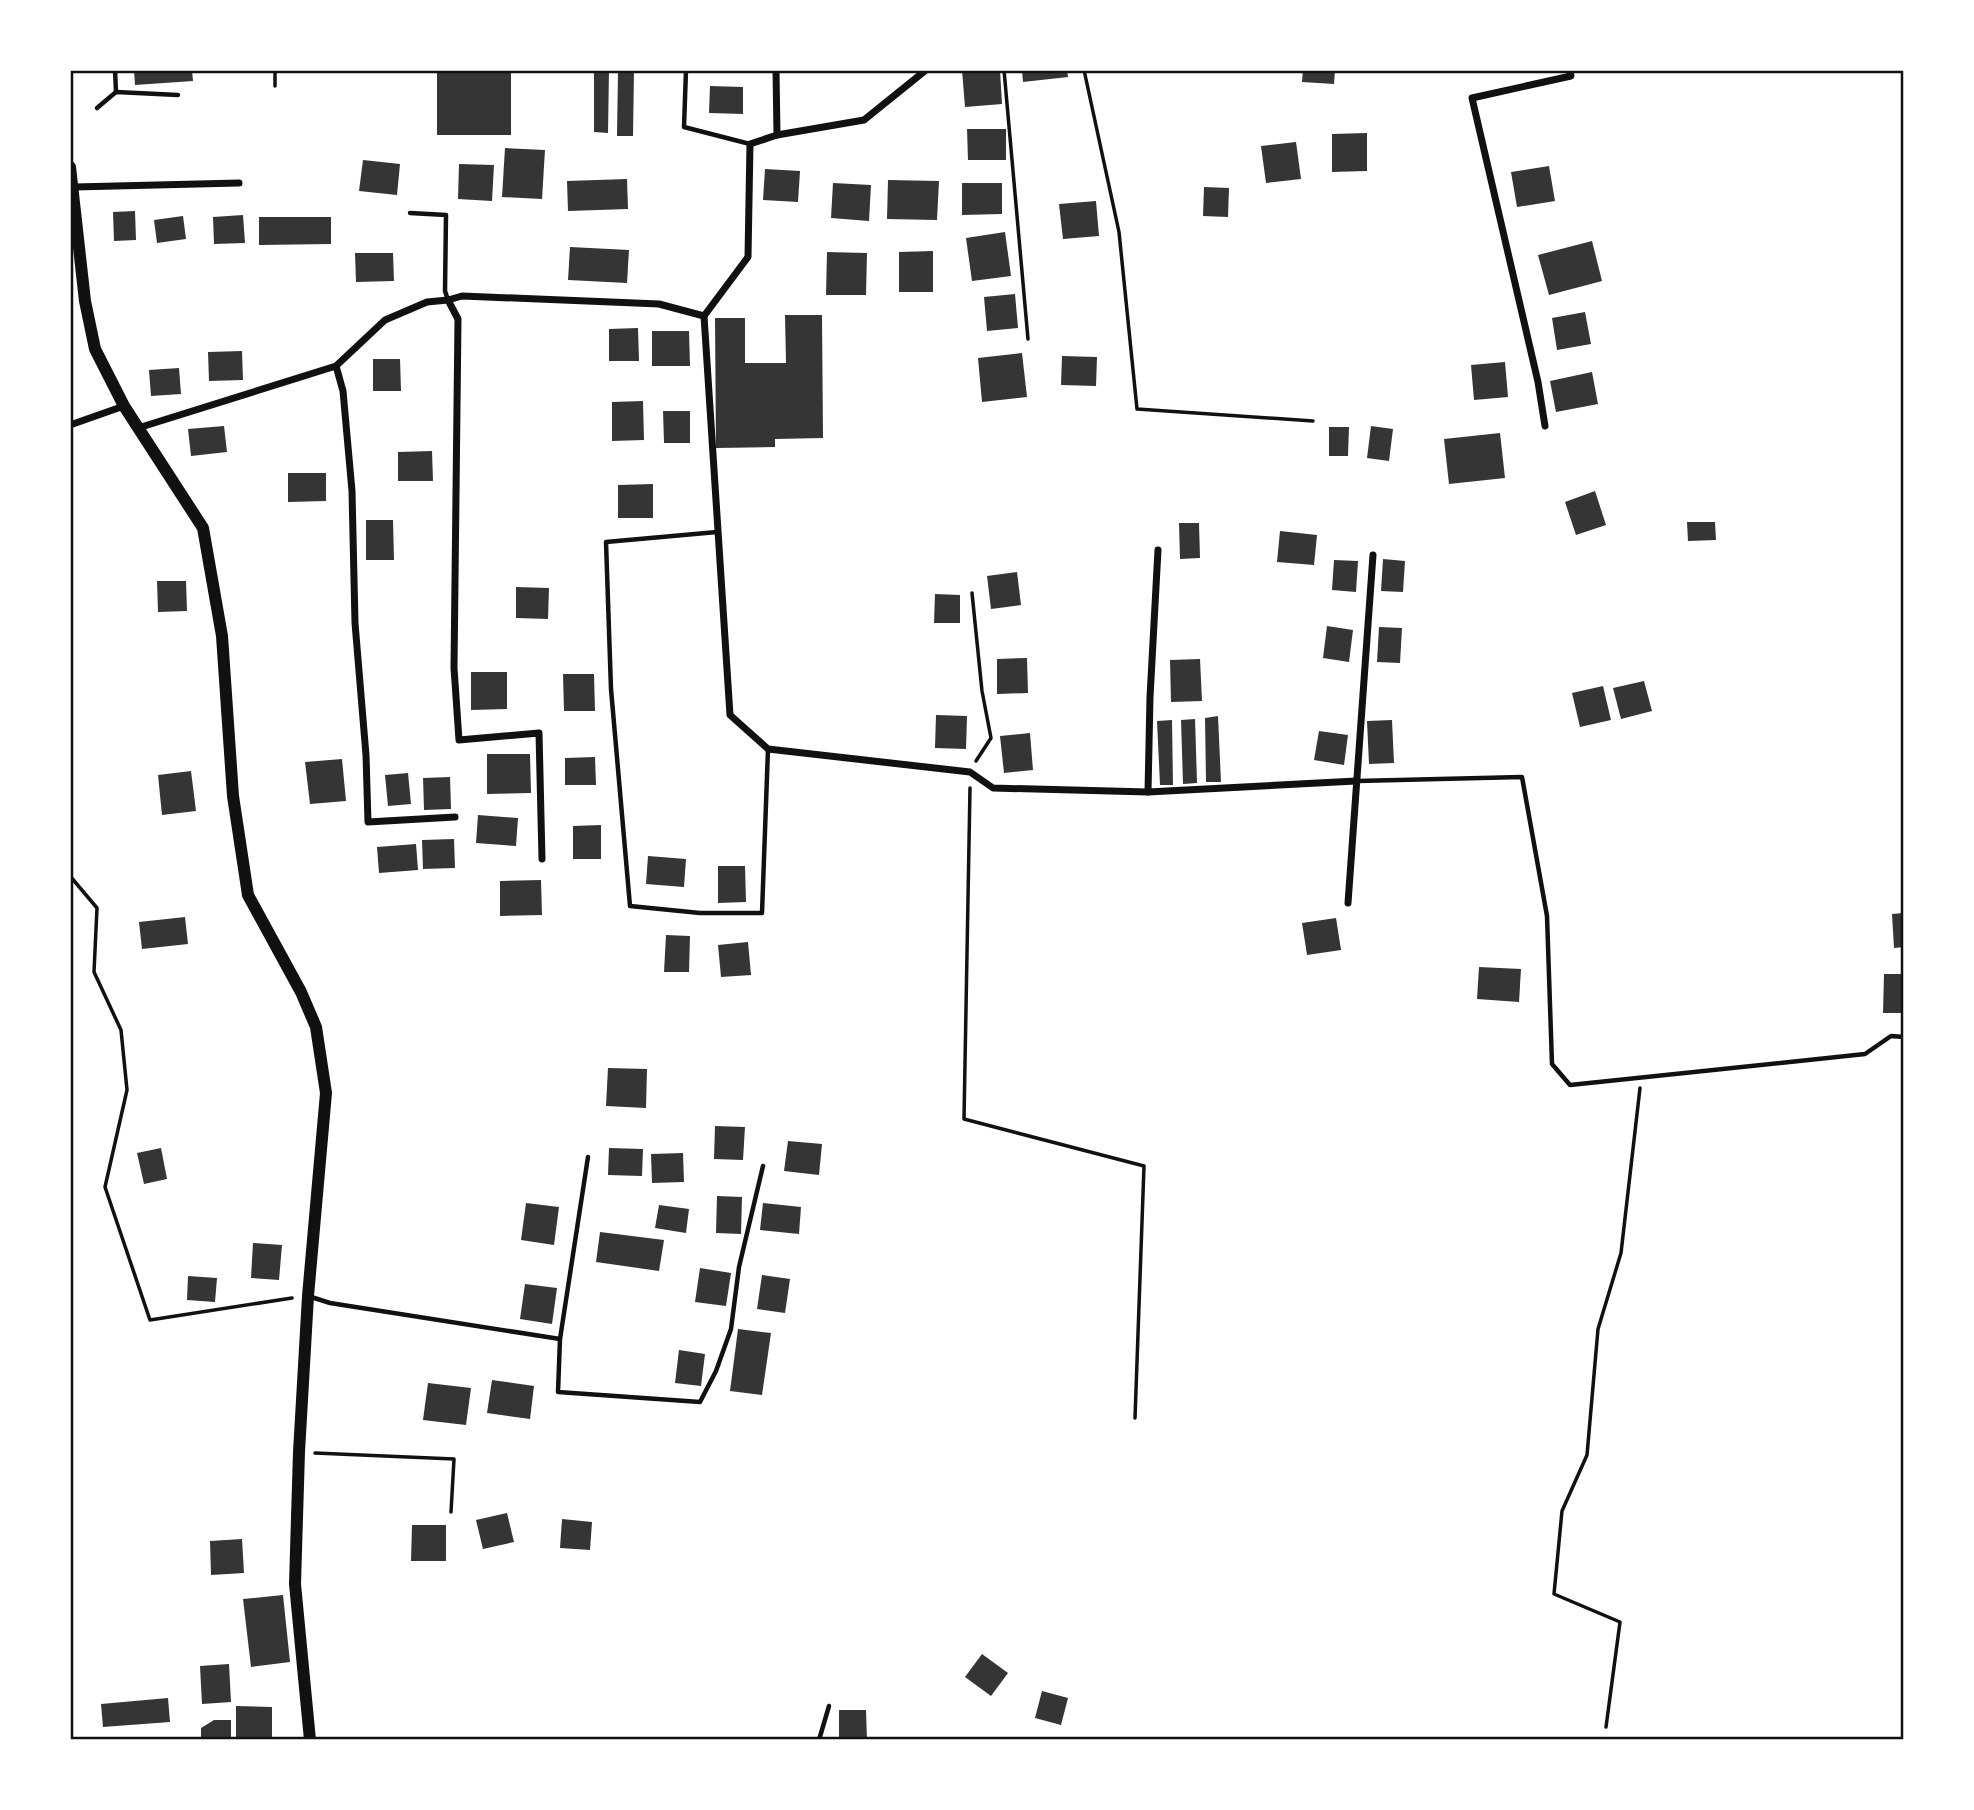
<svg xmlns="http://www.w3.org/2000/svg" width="1974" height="1810" font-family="'Varela Round',sans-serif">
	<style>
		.building { fill: #353535 }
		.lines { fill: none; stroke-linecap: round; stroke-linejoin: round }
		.path { stroke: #111; stroke-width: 3.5 }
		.service { stroke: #111; stroke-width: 4.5 }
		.minor { stroke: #111; stroke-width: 7 }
		.secondary { stroke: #111; stroke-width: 12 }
		.neatline { fill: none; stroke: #111; stroke-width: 2.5 }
	</style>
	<rect width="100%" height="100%" fill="#fff"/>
	<!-- building -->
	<g class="building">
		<path d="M134 70H192L193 81 135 85Z"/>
		<rect x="437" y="70" width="74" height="65"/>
		<path d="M594 70H609L608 133 594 132Z"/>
		<path d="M618 70H634L633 136H617Z"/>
		<path d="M962 70H1000L1002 104 965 107Z"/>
		<path d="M1022 70H1067L1068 77 1023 82Z"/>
		<path d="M1303 70H1335L1334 84 1302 82Z"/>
		<path d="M710 86 743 87V114L709 113Z"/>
		<path d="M967 129H1006V160H968Z"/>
		<path d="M1367 133V171L1332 172V134Z"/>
		<path d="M1296 142 1301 179 1266 183 1261 146Z"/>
		<path d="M505 148 545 150 542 199 502 197Z"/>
		<path d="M363 160 400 164 397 195 359 191Z"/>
		<path d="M459 164 494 165 492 201 458 199Z"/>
		<path d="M1549 166 1555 201 1517 207 1511 172Z"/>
		<path d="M765 169 800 171 798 202 763 200Z"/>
		<path d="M627 179 628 209 568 211 567 181Z"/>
		<path d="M888 180 939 181 937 220 887 219Z"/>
		<path d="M833 183 871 185 869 221 831 218Z"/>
		<path d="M962 183H1002V214L962 215Z"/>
		<path d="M1204 187 1229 188 1228 217 1203 216Z"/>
		<path d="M1096 201 1099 236 1063 239 1059 204Z"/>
		<path d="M135 211 136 240 114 241 113 212Z"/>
		<path d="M243 215 245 243 214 244 213 217Z"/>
		<path d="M183 216 186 239 157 243 154 220Z"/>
		<path d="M259 217H331V244L259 245Z"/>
		<path d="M1005 232 1011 276 972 281 966 238Z"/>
		<path d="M1592 241 1602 281 1549 295 1538 255Z"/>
		<path d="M570 247 629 250 627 283 568 280Z"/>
		<path d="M933 251V292H899V252Z"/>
		<path d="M827 252 867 253 866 295H826Z"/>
		<path d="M355 253H393L394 281 356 282Z"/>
		<path d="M1015 294 1018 328 987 331 984 297Z"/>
		<path d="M1585 312 1591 344 1557 350 1552 318Z"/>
		<path d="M785 315H822L823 438 775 439V447L716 448 715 318H745V363H786Z"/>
		<path d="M638 328 639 361H609V329Z"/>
		<path d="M652 331H689L690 366H652Z"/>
		<path d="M242 351 243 380 209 381 208 352Z"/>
		<path d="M1022 353 1027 397 982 402 978 358Z"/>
		<path d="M1062 356 1097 357 1096 386 1061 385Z"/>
		<path d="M373 359H400L401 391H373Z"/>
		<path d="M1505 362 1508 397 1474 400 1471 365Z"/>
		<path d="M179 368 181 394 151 396 149 370Z"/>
		<path d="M1592 372 1598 404 1556 412 1550 381Z"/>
		<path d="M643 401 644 440 612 441V402Z"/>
		<path d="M663 411H690V443H664Z"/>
		<path d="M224 426 227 452 191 456 188 429Z"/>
		<path d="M1371 426 1393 429 1389 461 1367 458Z"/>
		<path d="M1329 427H1349L1348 456H1329Z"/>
		<path d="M1500 433 1505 478 1449 484 1444 439Z"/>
		<path d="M432 451 433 481H398V452Z"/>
		<path d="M288 473H326V501L288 502Z"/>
		<path d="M653 484V518H618V485Z"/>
		<path d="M1595 491 1606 525 1576 535 1565 502Z"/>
		<path d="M366 520H393L394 560H366Z"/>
		<path d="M1687 522H1715L1716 540 1688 541Z"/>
		<path d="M1179 523H1199L1200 558 1180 559Z"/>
		<path d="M1280 531 1317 535 1314 565 1277 562Z"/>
		<path d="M1383 559 1405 561 1403 592 1381 591Z"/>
		<path d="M1334 560 1358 561 1356 592 1332 590Z"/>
		<path d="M1017 572 1021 605 991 609 987 576Z"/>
		<path d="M157 581H186L187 611 158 612Z"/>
		<path d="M516 587 549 588 548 619 516 618Z"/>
		<path d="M935 594 960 595V623H934Z"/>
		<path d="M1327 626 1353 630 1349 662 1323 658Z"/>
		<path d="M1379 627 1402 628 1400 663 1377 662Z"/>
		<path d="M1027 658 1028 693 997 694V659Z"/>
		<path d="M1200 659 1202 701 1171 702 1170 660Z"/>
		<path d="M471 672H507V709L471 710Z"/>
		<path d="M563 674H594L595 711H564Z"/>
		<path d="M1644 681 1652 711 1621 719 1613 688Z"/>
		<path d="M1603 686 1611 720 1580 727 1572 693Z"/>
		<path d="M936 715 967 716 966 749 935 748Z"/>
		<path d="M1218 716 1221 782H1206L1205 718Z"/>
		<path d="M1195 719 1197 783 1183 784 1181 720Z"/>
		<path d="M1172 720 1173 785H1160L1157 721Z"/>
		<path d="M1392 720 1394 763 1369 764 1367 721Z"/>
		<path d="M1319 731 1348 735 1344 765 1314 760Z"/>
		<path d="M1030 733 1033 770 1004 773 1000 736Z"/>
		<path d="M487 754H530L531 793 487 794Z"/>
		<path d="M595 757 596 785H565V758Z"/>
		<path d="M342 759 346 801 310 804 305 762Z"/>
		<path d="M191 771 196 811 162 815 158 775Z"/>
		<path d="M408 773 411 804 388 806 385 775Z"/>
		<path d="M450 777 451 809 424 810 423 778Z"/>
		<path d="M478 815 518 818 516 846 476 843Z"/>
		<path d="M601 825V859H573V826Z"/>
		<path d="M454 839 455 868 423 869 422 840Z"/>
		<path d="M416 844 418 870 379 873 377 847Z"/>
		<path d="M648 856 686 859 684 887 646 884Z"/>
		<path d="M718 866H745L746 902 718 903Z"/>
		<path d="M541 880 542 915 500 916V881Z"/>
		<path d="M1904 913V947L1894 948 1892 914Z"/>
		<path d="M185 917 188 944 142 949 139 922Z"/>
		<path d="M1336 918 1341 950 1307 955 1302 923Z"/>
		<path d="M666 935 690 936 689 972H664Z"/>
		<path d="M748 942 751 975 721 977 718 945Z"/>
		<path d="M1479 967 1521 969 1519 1002 1477 999Z"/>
		<path d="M1884 974H1904V1013H1883Z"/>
		<path d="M608 1068 647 1069 646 1108 606 1106Z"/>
		<path d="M715 1126 745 1127 743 1160 714 1159Z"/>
		<path d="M788 1141 822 1144 819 1175 784 1171Z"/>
		<path d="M161 1148 167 1179 144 1184 137 1153Z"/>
		<path d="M609 1148 643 1149 642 1176 608 1175Z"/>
		<path d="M683 1153 684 1182 652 1183 651 1154Z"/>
		<path d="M717 1196 742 1197 741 1234 716 1233Z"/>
		<path d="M526 1203 559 1207 554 1245 521 1240Z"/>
		<path d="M763 1203 801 1207 799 1234 760 1230Z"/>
		<path d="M659 1205 689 1209 686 1233 655 1228Z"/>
		<path d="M600 1232 664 1240 659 1271 596 1262Z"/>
		<path d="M253 1243 282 1245 279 1280 251 1278Z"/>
		<path d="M700 1268 731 1273 726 1306 695 1302Z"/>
		<path d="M762 1275 790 1279 785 1313 757 1309Z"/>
		<path d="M188 1276 217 1278 215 1302 187 1300Z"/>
		<path d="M525 1284 557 1288 552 1324 520 1319Z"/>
		<path d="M738 1329 771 1333 762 1395 730 1391Z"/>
		<path d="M679 1350 705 1354 701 1386 675 1383Z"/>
		<path d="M492 1380 534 1386 530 1419 487 1413Z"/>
		<path d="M428 1383 471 1388 466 1425 423 1420Z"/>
		<path d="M507 1513 514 1542 483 1549 476 1520Z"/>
		<path d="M562 1519 592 1522 590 1550 560 1548Z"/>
		<path d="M412 1525H446V1561H411Z"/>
		<path d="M242 1539 244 1573 211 1575 210 1541Z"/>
		<path d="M283 1595 290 1662 251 1667 243 1599Z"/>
		<path d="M982 1654 1008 1673 991 1696 965 1677Z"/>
		<path d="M229 1664 231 1702 202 1704 200 1666Z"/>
		<path d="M1042 1691 1068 1698 1061 1725 1035 1718Z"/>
		<path d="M168 1698 170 1722 103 1727 101 1704Z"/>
		<path d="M236 1706 272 1707V1739L236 1738Z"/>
		<path d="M839 1710H866L867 1740H839Z"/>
		<path d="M214 1720H231V1740H201V1728Z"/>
	</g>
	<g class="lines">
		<!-- path -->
		<g class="path">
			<path d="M1004 70 1028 339"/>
			<path d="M1084 70 1119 232 1137 409 1313 421"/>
			<path d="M275 86V70"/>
			<path d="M972 593 982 691 991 738 976 761"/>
			<path d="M970 788 964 1119 1144 1166 1135 1418"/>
			<path d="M70 876 97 908 94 972 121 1030 127 1090 105 1187 150 1320 292 1298"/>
			<path d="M315 1453 454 1459 451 1512"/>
			<path d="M1606 1727 1620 1622 1554 1594 1562 1511 1587 1455 1598 1329 1621 1253 1640 1088"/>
		</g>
		<!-- service -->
		<g class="service">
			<path d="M115 70 116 92"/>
			<path d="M686 70 684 127 750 144"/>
			<path d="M97 108 116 92 178 95"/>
			<path d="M410 213 446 215 445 291 448 300"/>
			<path d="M717 532 606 542 611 689 630 906 700 913H762L768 749"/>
			<path d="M1357 781 1522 777 1547 916 1552 1064 1570 1085 1865 1054 1891 1036 1904 1037"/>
			<path d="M308 1296 330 1303 560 1339 588 1157"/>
			<path d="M560 1339 558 1392 700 1402 716 1371 731 1329 739 1267 763 1166"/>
			<path d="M819 1740 829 1706"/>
		</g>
		<!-- minor -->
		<g class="minor">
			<path d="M776 70 777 135"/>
			<path d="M74 187 239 183"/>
			<path d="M448 300 458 319 454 668 459 740 539 733 542 859"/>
			<path d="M704 316 730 715 768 749 970 772 993 788 1148 792 1356 781"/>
			<path d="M704 316 748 257 750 144 777 135 864 120 926 70"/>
			<path d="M336 366 343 391 352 491 355 623 366 755 368 822 455 817"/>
			<path d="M70 425 124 406"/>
			<path d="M1545 426 1538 382 1472 98 1571 76 1570 70"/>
			<path d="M138 428 336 366 385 320 427 302 448 300 462 296 659 304 704 316"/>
			<path d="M1148 792 1150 697 1158 550"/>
			<path d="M1348 903 1373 555"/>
		</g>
		<!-- secondary -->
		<path class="secondary" d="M70 167 85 301 95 349 124 406 203 528 222 636 233 796 248 895 301 992 316 1027 326 1093 308 1296 299 1452 295 1584 310 1740"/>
	</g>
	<!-- border -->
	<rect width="1974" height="1810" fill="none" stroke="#ffffff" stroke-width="144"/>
	<rect x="72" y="72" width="1830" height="1666" class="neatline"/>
</svg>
